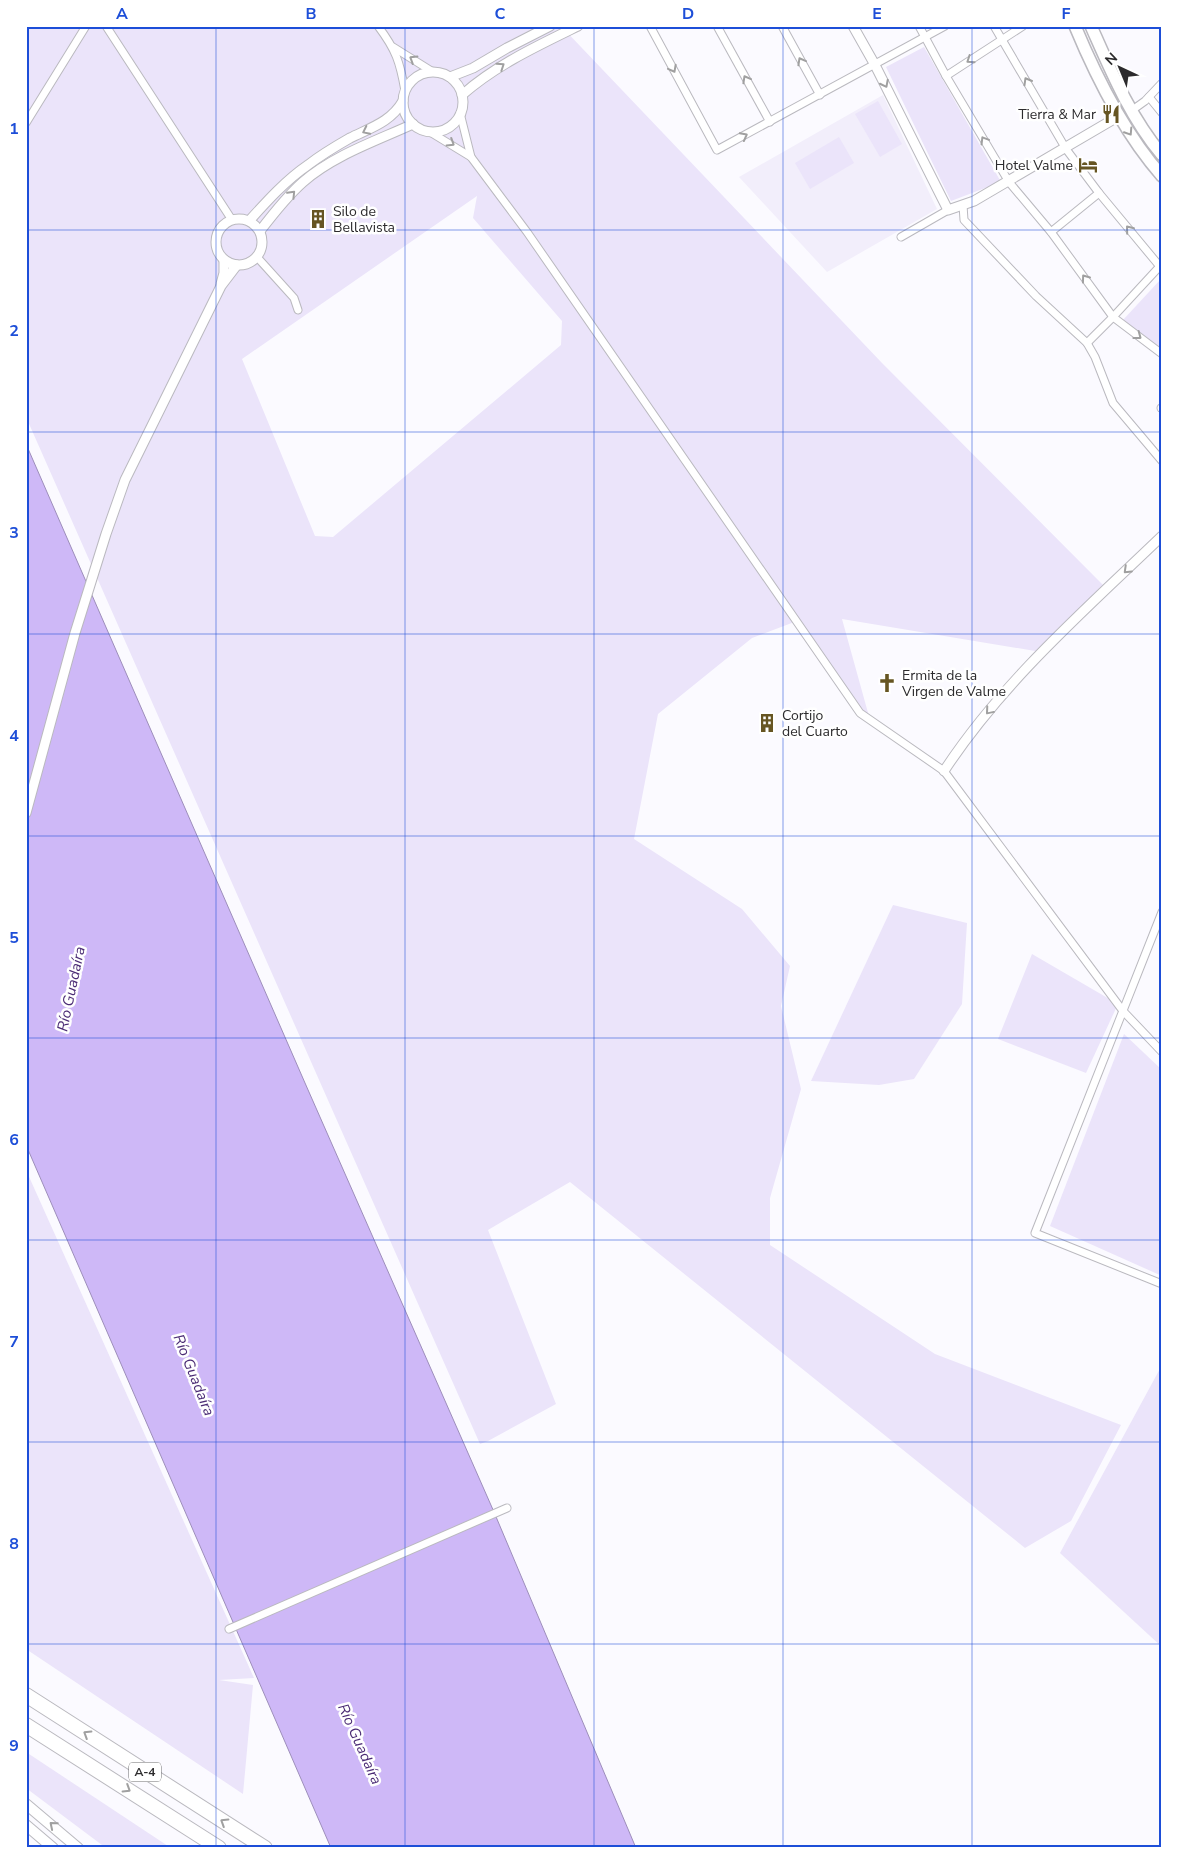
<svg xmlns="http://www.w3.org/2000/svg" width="1188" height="1874" font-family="'Nunito Sans',sans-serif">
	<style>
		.built { fill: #f2eefb }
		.green { fill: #ebe4fa; fill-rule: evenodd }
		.water { fill: #ceb8f7; stroke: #9d8eba }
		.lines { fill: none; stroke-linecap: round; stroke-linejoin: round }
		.minor-casing { stroke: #bab9bf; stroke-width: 9 }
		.tertiary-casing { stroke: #bab9bf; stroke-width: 11 }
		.secondary-casing { stroke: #bab9bf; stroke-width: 12 }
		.primary-casing { stroke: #bab9bf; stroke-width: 14 }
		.motorway-casing { stroke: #bab9bf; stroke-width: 16 }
		.minor { stroke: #fff; stroke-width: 7 }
		.tertiary { stroke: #fff; stroke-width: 9 }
		.secondary { stroke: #fff; stroke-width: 10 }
		.primary { stroke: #fff; stroke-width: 11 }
		.motorway { stroke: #fff; stroke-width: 14 }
		.oneway { stroke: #a0a0a0 }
		.grid { fill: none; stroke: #1d4ed8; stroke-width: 1; stroke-opacity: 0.55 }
		.labels { text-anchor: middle; stroke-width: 5; stroke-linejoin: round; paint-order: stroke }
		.shield { fill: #fff; stroke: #6b6b6c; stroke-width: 1 }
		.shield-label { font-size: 12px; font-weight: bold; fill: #2c2b2d }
		.poi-label { font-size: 14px; fill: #2c2b2d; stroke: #fff; text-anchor: start }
		.water-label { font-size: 15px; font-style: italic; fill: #4b2c75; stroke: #fff }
		.neatline { fill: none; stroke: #1d4ed8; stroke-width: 2 }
		.grid-label { font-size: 16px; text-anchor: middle; font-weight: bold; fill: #1d4ed8 }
	</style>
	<rect width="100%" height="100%" fill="#fbfaff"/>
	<!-- built -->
	<path class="built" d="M883 95 937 209 827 272 739 177Z"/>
	<!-- green -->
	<g class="green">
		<path d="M26 26H561L882 363 1107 589 1041 652 842 619 870 720 797 621 752 638 658 714 634 839 742 909 790 966 781 1006 801 1089 770 1198V1245L935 1354 1121 1425 1071 1521 1025 1548 570 1182 488 1230 556 1404 488 1441 480 1444 26 417ZM477 196 473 218 562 321 561 345 333 537 315 536 242 359Z"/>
		<path d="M924 47 1001 182 951 201 886 67Z"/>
		<path d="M878 101 902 144 880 157 855 114Z"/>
		<path d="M839 137 854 163 810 189 795 163Z"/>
		<path d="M1161 279 1162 280V349L1123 320Z"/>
		<path d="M893 905 967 923 962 1004 914 1079 879 1085 811 1081Z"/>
		<path d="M1032 954 1118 1004 1086 1073 998 1039Z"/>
		<path d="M1124 1034 1162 1070V1276L1050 1226Z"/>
		<path d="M26 1170 254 1678 219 1680 253 1685 243 1794 26 1649V1371L30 1377 26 1369Z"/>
		<path d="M1162 1365V1647L1060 1553Z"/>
		<path d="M26 1752 171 1848H106L26 1788Z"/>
	</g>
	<!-- water -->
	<path class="water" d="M26 444 305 1083 494 1512 636 1848H331L26 1145Z"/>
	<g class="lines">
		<!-- minor casing -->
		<g class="minor-casing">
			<g id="minor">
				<path d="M106 26 232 220"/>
				<path d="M378 26C396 50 400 62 405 91"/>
				<path d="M650 26 717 150 945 26"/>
				<path d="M717 26 770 122"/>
				<path d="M782 26 820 95"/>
				<path d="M919 26 946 76 1009 182 1051 232 1113 317 1162 354"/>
				<path d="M994 26 1066 149 1099 193 1162 269"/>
				<path d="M393 47 433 72"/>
				<path d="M946 76 1023 26"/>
				<path d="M1149 97 1162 113"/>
				<path d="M1131 111 1145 101 1162 83"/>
				<path d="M460 113 471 157"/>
				<path d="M26 123 86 26"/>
				<path d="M430 132 471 157 527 232 860 713 944 771 1123 1011 1162 1052"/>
				<path d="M963 205 964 220 1036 296 1087 343 1095 357 1113 403 1162 461"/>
				<path d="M1051 232 1099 193"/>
				<path d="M901 237 948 210"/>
				<path d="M257 257 294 298 298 310"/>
				<path d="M1087 343 1113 317 1161 265"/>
				<path d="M1161 408H1162"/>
				<path d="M1162 912 1035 1233 1162 1284"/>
				<path d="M229 1629 507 1508"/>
			</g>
		</g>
		<!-- tertiary casing -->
		<g class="tertiary-casing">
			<g id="tertiary">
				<path d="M853 26 875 65 948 210 974 201 1119 116"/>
				<circle cx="433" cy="102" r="30"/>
				<path d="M450 77 473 68 507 48 550 26"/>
				<path d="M462 95C496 65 537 46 578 26"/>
				<circle cx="239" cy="242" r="23"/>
				<path d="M249 221C267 201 286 180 308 165 321 155 336 146 350 138 370 128 391 122 403 101"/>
				<path d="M260 231C273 214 287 196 303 182 334 155 376 141 413 124"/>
				<path d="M221 284 224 273V260"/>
				<path d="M944 771C1003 681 1085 610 1162 536"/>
				<path d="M26 813 75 633 106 534 125 480 221 286 237 265"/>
			</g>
		</g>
		<!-- secondary casing -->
		<g class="secondary-casing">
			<g id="secondary">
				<path d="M26 1804 78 1848"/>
				<path d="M26 1825 53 1848"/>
			</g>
		</g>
		<!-- primary casing -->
		<g class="primary-casing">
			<g id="primary">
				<path d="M1075 26C1097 79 1124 133 1162 176"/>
				<path d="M1091 26C1111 71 1130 117 1162 155"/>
			</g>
		</g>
		<!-- motorway casing -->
		<g class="motorway-casing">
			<g id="motorway">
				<path d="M26 1695 265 1848"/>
				<path d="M26 1725 219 1848"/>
			</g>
		</g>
		<!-- minor -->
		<use href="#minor" class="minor"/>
		<!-- tertiary -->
		<use href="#tertiary" class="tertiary"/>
		<!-- secondary -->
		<use href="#secondary" class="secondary"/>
		<!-- primary -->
		<use href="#primary" class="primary"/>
		<!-- motorway -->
		<use href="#motorway" class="motorway"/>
	</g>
	<!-- one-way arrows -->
	<defs><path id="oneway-chevron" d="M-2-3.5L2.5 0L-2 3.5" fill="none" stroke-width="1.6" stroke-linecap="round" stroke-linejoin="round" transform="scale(1.25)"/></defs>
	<g class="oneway">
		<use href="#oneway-chevron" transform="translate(413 59) rotate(-148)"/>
		<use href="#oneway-chevron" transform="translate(970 60) rotate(146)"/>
		<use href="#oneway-chevron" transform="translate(801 61) rotate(-119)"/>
		<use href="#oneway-chevron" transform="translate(501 66) rotate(-34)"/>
		<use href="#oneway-chevron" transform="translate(673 69) rotate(62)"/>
		<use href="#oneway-chevron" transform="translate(746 79) rotate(-119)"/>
		<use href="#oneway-chevron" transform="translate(1027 81) rotate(-120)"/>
		<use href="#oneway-chevron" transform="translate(885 84) rotate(63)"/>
		<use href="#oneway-chevron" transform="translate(366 131) rotate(154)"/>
		<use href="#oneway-chevron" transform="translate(1129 132) rotate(57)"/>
		<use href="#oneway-chevron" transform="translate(744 136) rotate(-28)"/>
		<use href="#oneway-chevron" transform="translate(984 140) rotate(-121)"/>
		<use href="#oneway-chevron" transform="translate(451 143) rotate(32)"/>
		<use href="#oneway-chevron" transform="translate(292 194) rotate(-46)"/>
		<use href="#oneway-chevron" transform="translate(1129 229) rotate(-129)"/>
		<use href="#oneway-chevron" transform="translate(1085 278) rotate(-126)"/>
		<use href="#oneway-chevron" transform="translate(1138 336) rotate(37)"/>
		<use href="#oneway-chevron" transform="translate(1127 570) rotate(136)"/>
		<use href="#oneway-chevron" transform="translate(989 711) rotate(130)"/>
		<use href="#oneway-chevron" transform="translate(87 1734) rotate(-148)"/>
		<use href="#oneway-chevron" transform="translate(127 1789) rotate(32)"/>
		<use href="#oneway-chevron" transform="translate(224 1822) rotate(-148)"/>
		<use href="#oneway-chevron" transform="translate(53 1825) rotate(-140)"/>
	</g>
	<!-- grid -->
	<path class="grid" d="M216 26V1848M405 26V1848M594 26V1848M783 26V1848M972 26V1848M26 230H1162M26 432H1162M26 634H1162M26 836H1162M26 1038H1162M26 1240H1162M26 1442H1162M26 1644H1162"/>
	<!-- icons -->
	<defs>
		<g id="restaurant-bare" transform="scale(1.5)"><path d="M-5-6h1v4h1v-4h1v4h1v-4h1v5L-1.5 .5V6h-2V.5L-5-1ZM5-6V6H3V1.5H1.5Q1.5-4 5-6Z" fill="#652" stroke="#fff" stroke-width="2.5" paint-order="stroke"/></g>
		<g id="hotel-bare" transform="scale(1.5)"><path d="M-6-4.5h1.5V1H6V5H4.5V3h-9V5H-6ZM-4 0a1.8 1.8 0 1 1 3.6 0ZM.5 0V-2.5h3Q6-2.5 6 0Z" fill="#652" stroke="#fff" stroke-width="2.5" paint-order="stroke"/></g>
		<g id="building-bare" transform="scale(1.5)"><path d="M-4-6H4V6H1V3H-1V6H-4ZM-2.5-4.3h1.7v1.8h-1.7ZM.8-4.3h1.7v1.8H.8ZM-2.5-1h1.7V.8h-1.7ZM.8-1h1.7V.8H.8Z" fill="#652" stroke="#fff" stroke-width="2.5" paint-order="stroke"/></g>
		<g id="church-bare" transform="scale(1.5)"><path d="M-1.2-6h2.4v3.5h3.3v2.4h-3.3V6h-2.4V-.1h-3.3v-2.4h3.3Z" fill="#652" stroke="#fff" stroke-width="2.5" paint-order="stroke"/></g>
	</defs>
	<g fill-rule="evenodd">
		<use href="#restaurant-bare" x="1111" y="114"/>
		<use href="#hotel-bare" x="1088" y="165"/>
		<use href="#building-bare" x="318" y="219"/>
		<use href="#church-bare" x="887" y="683"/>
		<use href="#building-bare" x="767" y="723"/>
	</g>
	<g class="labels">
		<!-- shield labels -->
		<rect class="shield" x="129" y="1762.5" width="32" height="19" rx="4"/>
		<g class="shield-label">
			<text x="145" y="1776">A-4</text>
		</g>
		<!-- poi labels -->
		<g class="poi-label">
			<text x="1096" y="119" text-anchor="end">Tierra &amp; Mar</text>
			<text x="1073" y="170" text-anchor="end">Hotel Valme</text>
			<text x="333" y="216">Silo de<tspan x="333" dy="16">Bellavista</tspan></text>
			<text x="902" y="680">Ermita de la<tspan x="902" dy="16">Virgen de Valme</tspan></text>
			<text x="782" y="720">Cortijo<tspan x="782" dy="16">del Cuarto</tspan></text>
		</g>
		<!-- water labels -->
		<g class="water-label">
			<text transform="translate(71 989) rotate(-78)" y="5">Río Guadaíra</text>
			<text transform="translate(194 1375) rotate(68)" y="5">Río Guadaíra</text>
			<text transform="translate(360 1744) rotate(66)" y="5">Río Guadaíra</text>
		</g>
	</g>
	<!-- border -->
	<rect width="1188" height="1874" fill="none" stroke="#ffffff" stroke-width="55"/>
	<!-- north arrow -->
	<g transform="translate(1120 68) rotate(316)" stroke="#ffffff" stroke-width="4" paint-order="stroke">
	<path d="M0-4L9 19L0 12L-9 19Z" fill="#2c2b2d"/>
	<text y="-8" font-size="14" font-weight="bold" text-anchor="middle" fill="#2c2b2d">N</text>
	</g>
	<rect x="28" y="28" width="1132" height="1818" class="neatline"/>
	<g class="grid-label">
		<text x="122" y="19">A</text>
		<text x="311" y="19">B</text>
		<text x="500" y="19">C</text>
		<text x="688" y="19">D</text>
		<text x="877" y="19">E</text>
		<text x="1066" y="19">F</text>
		<text x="14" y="134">1</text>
		<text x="14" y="336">2</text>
		<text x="14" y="538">3</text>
		<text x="14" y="741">4</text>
		<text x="14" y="943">5</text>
		<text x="14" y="1145">6</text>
		<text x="14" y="1347">7</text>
		<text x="14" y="1549">8</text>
		<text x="14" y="1751">9</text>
	</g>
</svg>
